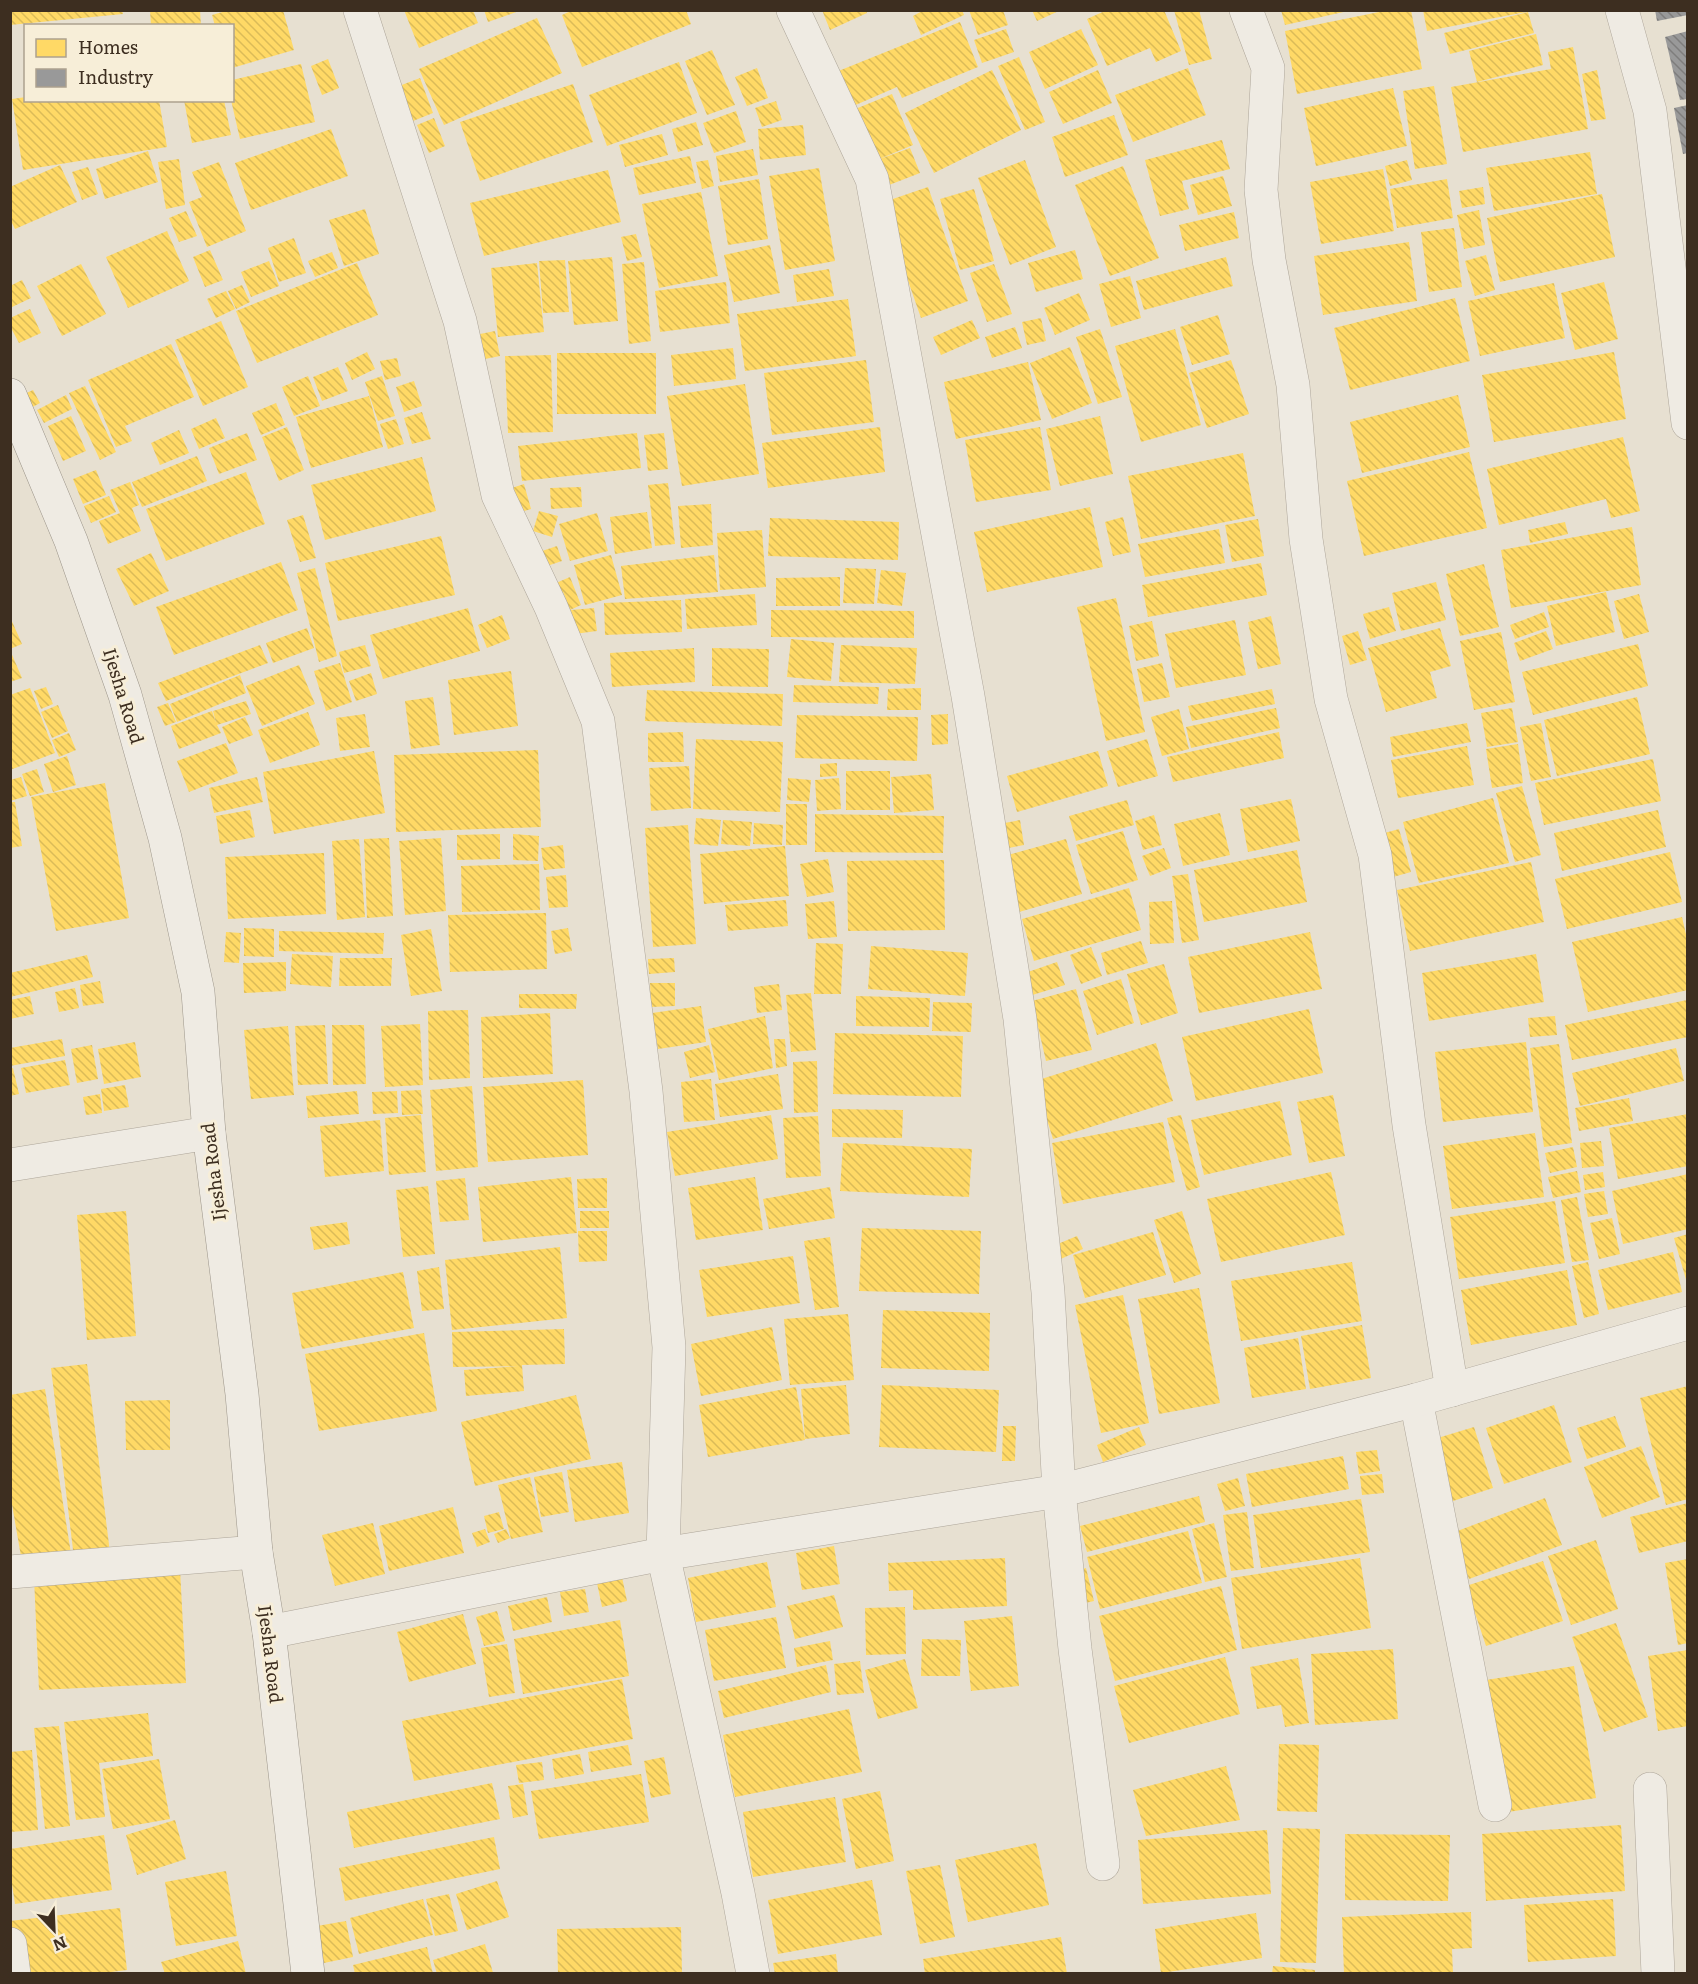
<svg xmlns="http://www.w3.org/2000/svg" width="1698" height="1984" font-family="Literata,serif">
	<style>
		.homes { fill: url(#homes-back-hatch) }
		.industry { fill: url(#industry-back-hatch) }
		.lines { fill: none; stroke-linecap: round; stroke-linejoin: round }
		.minor-casing { stroke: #ada599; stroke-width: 34 }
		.secondary-casing { stroke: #9c958a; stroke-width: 34 }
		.minor { stroke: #efebe3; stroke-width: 33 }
		.secondary { stroke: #efebe3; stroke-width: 33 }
		.labels { text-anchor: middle; stroke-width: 6; stroke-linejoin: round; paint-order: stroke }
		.street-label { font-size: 18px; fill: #3d2e20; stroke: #f7eed8 }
	</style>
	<defs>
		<pattern id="homes-back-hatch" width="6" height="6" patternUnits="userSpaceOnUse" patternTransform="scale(1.5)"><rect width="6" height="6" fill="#ffd966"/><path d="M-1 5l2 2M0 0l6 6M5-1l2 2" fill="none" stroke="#dbbb58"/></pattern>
		<pattern id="industry-back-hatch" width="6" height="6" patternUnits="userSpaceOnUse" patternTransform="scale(1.5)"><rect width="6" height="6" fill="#999"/><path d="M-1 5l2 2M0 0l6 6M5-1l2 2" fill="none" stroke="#7e7d7c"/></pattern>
	</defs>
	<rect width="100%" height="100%" fill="#e7e0d1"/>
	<!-- homes -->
	<g class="homes">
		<path d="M10 10H122L123 14 10 25Z"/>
		<path d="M150 10H200L201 26H151Z"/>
		<path d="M229 10H283L294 50 232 68V26H215L212 15Z"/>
		<path d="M404 10H473L478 23 419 48Z"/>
		<path d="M484 10H519V11L488 22Z"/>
		<path d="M573 10H686L691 24 582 67 562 15Z"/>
		<path d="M822 10H866L867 13 830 30Z"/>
		<path d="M924 10H962L964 15 921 35 913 16Z"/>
		<path d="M969 10H1003L1008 25 978 35Z"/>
		<path d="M1032 10H1061L1037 21Z"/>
		<path d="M1107 10H1164L1181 51 1156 62 1150 48 1107 66 1087 19Z"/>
		<path d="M1174 10H1199L1212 59 1189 65Z"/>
		<path d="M1281 10H1348V11L1285 25Z"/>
		<path d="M1389 10H1411L1422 69 1297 94 1285 31Z"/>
		<path d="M1423 10H1526V12L1427 31Z"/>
		<path d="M1528 12 1534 33 1450 54 1444 33Z"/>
		<path d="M537 18 562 73 444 125 419 69Z"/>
		<path d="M960 22 978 67 902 98 897 87 851 107 836 72Z"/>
		<path d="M1006 29 1014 52 982 63 974 40Z"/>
		<path d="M1081 29 1098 65 1045 89 1029 52Z"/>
		<path d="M1536 34 1543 65 1477 82 1469 51Z"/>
		<path d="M1573 47 1588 129 1463 152 1451 87 1551 69 1548 52Z"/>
		<path d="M712 50 735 105 707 115 685 61Z"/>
		<path d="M1019 57 1045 122 1025 130 998 66Z"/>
		<path d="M328 59 339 88 322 95 311 66Z"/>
		<path d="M679 62 697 113 607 146 589 95Z"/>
		<path d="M301 64 315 122 240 139 231 100 232 80Z"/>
		<path d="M757 68 768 98 747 106 735 77Z"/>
		<path d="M1188 68 1206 115 1133 142 1115 95Z"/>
		<path d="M992 70 1021 130 934 173 905 113Z"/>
		<path d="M1098 70 1112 103 1063 124 1049 92Z"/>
		<path d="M1597 70 1606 119 1591 121 1582 74Z"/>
		<path d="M420 78 433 113 413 121 399 86Z"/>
		<path d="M573 84 593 142 480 181 460 122Z"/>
		<path d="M1434 86 1447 164 1415 169 1403 91Z"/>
		<path d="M1393 88 1407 146 1316 166 1304 108Z"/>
		<path d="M892 94 913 145 877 160 910 148 920 173 884 187 848 112Z"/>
		<path d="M26 97V100H159L167 147 23 170 12 99Z"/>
		<path d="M184 100H224L231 135 192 143Z"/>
		<path d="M776 101 782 120 762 127 755 108Z"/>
		<path d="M736 111 746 142 714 153 703 123Z"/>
		<path d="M1114 115 1128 155 1065 177 1052 137Z"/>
		<path d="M434 118 445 146 429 153 417 125Z"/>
		<path d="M696 122 703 145 678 152 672 129Z"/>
		<path d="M803 125 806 155 760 160 758 129Z"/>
		<path d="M331 129 348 176 251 210 235 163Z"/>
		<path d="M662 134 668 155 625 167 619 145Z"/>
		<path d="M1222 140 1230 169 1182 181 1189 209 1160 216 1145 160Z"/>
		<path d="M753 149 758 175 720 182 716 156Z"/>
		<path d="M148 151 158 182 105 199 96 169Z"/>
		<path d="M1590 152 1597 194 1494 211 1486 168Z"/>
		<path d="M690 156 696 183 639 195 633 168Z"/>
		<path d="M179 159 185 205 166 209 158 162Z"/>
		<path d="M708 160 714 186 702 189 696 162Z"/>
		<path d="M1025 160 1056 247 1010 265 978 178Z"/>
		<path d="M1407 160 1412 180 1390 186 1385 166Z"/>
		<path d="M219 162 246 231 207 247 189 202 202 197 192 172Z"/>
		<path d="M60 165 77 202 15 229 10 219V187Z"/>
		<path d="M1123 166 1159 258 1110 276 1075 185Z"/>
		<path d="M88 167 98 194 82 200 72 172Z"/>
		<path d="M819 168 835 261 785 270 769 176Z"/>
		<path d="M1383 169 1394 231 1321 244 1310 182Z"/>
		<path d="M608 170 621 222 484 256 470 203Z"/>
		<path d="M1223 176 1232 206 1198 215 1190 185Z"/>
		<path d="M759 179 768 239 728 245 718 186Z"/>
		<path d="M1447 179 1453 218 1397 228 1390 189Z"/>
		<path d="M928 187 968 301 921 318 881 203Z"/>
		<path d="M1483 187 1485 204 1462 208 1459 191Z"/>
		<path d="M974 189 994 261 960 270 940 199Z"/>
		<path d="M701 192 718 276 659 288 642 204Z"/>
		<path d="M1602 194 1615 257 1500 282 1487 218Z"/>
		<path d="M365 209 379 254 344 266 329 220Z"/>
		<path d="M1479 210 1485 245 1464 249 1457 215Z"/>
		<path d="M186 211 197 236 179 242 169 218Z"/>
		<path d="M1234 212 1239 238 1185 251 1179 225Z"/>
		<path d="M1454 228 1462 287 1429 292 1421 232Z"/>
		<path d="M167 231 189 281 128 308 106 257Z"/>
		<path d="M636 234 642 257 627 261 621 237Z"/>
		<path d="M294 238 306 273 279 282 268 248Z"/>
		<path d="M1409 242 1417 301 1323 315 1314 256Z"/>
		<path d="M770 245 780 293 734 302 724 255Z"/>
		<path d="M210 250 223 280 205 287 193 257Z"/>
		<path d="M1075 250 1083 279 1036 292 1028 263Z"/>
		<path d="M332 252 338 268 315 277 308 261Z"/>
		<path d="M1486 255 1495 290 1475 296 1465 261Z"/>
		<path d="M612 257 618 321 574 325 568 261Z"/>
		<path d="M1226 257 1233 286 1144 310 1136 281Z"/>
		<path d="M565 260 569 312 543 313 539 261Z"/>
		<path d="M269 261 279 286 251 297 241 272Z"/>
		<path d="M644 262 651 341 629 344 622 264Z"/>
		<path d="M357 263 378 315 257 363 236 311Z"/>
		<path d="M537 263 544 332 498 337 491 268Z"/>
		<path d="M81 264 106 314 62 336 37 286Z"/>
		<path d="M994 264 1012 314 987 322 970 273Z"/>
		<path d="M829 269 834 296 797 302 793 275Z"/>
		<path d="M1130 276 1141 318 1111 327 1099 284Z"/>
		<path d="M22 280 31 298 10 308V286Z"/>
		<path d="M726 282 730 323 660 332 655 291Z"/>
		<path d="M1604 282 1618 339 1575 350 1561 293Z"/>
		<path d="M1554 283 1565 338 1480 356 1468 301Z"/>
		<path d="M242 285 250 302 236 309 228 291Z"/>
		<path d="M226 291 235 309 216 318 207 299Z"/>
		<path d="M1079 293 1090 320 1055 335 1044 308Z"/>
		<path d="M1455 298 1470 361 1350 390 1334 328Z"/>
		<path d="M848 299 856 356 745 371 737 314Z"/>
		<path d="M30 309 41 333 19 343 10 326V318Z"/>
		<path d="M1218 315 1230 354 1192 365 1180 327Z"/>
		<path d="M1041 318 1046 341 1027 345 1022 322Z"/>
		<path d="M972 320 980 338 941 355 933 337Z"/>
		<path d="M221 321 248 387 203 406 175 340Z"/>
		<path d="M1015 327 1022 348 992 358 985 337Z"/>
		<path d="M1100 329 1122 397 1098 404 1076 337Z"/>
		<path d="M1175 329 1201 425 1141 442 1115 346Z"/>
		<path d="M495 331 500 356 485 359 480 334Z"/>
		<path d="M171 344 194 397 125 426 132 441 116 447 88 380Z"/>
		<path d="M1070 347 1092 403 1052 419 1030 363Z"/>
		<path d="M733 348 736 379 674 386 671 355Z"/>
		<path d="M367 352 375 369 352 380 345 363Z"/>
		<path d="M1614 352 1626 419 1494 442 1482 375Z"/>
		<rect x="557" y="353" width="99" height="61"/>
		<path d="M551 355 553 432 508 433 505 356Z"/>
		<path d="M397 358 401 376 385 380 380 361Z"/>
		<path d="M866 360 874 422 772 435 764 373Z"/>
		<path d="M1231 360 1249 414 1207 428 1189 373Z"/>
		<path d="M1028 362 1041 420 956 439 944 382Z"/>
		<path d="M338 367 348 391 322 401 313 377Z"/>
		<path d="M308 376 320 406 294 416 282 387Z"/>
		<path d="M382 376 395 416 378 421 365 382Z"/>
		<path d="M414 381 422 406 404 412 396 387Z"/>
		<path d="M745 384 759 474 682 486 667 396Z"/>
		<path d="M85 386 116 452 100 460 69 393Z"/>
		<path d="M33 390 40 403 27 410 20 396Z"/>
		<path d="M66 395 72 409 44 423 37 410Z"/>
		<path d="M1458 395 1470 447 1362 473 1350 422Z"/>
		<path d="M369 396 383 447 311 468 296 417Z"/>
		<path d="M276 403 285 425 261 435 252 413Z"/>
		<path d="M422 412 431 439 412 444 404 418Z"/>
		<path d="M71 416 86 451 63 461 48 426Z"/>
		<path d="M1100 416 1113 474 1060 486 1046 429Z"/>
		<path d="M216 418 225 438 199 449 191 429Z"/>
		<path d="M396 419 404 444 388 449 380 424Z"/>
		<path d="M287 427 304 470 279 481 262 437Z"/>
		<path d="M880 427 885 472 768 488 762 443Z"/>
		<path d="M1040 427 1051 490 976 502 965 440Z"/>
		<path d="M179 430 189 453 160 465 151 443Z"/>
		<path d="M247 433 257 460 219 474 209 448Z"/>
		<path d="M637 433 641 468 522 481 518 446Z"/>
		<path d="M664 433 668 469 648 471 644 435Z"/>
		<path d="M1623 437 1640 511 1611 518 1606 499 1499 525 1487 469Z"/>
		<path d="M1469 452 1487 528 1364 556 1347 481Z"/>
		<path d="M1243 453 1255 516 1141 539 1128 476Z"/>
		<path d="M197 456 207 481 142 507 132 482Z"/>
		<path d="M422 457 436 511 325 540 311 485Z"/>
		<path d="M96 470 106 495 83 504 73 479Z"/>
		<path d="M246 472 265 524 166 561 146 509Z"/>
		<path d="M130 482 139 505 132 508 141 531 108 544 99 521 120 513 110 490Z"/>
		<path d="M668 483 675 544 655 546 648 485Z"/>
		<path d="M524 484 531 509 511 515 503 491Z"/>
		<path d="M581 487 582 507 551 509 550 488Z"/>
		<path d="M109 496 116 512 91 523 84 506Z"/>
		<path d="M711 504 713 545 681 548 678 506Z"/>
		<path d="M1090 507 1103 567 987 592 974 532Z"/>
		<path d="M539 511 558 516 552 537 533 531Z"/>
		<path d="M647 512 652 548 615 554 610 517Z"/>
		<path d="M597 513 608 551 570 561 559 524Z"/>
		<path d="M303 515 316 558 300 562 287 520Z"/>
		<path d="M1123 517 1131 552 1113 556 1105 522Z"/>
		<path d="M770 518 899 522 898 560 768 556Z"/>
		<path d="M1258 519 1264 556 1232 562 1225 525Z"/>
		<path d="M1565 522 1568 534 1530 543 1528 530Z"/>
		<path d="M1632 527 1641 585 1511 608 1501 550Z"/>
		<path d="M1219 529 1225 563 1145 577 1138 544Z"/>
		<path d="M762 530 766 587 720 590 717 533Z"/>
		<path d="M441 536 455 595 338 621 325 563Z"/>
		<path d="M557 546 562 561 544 567 539 552Z"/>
		<path d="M151 553 169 591 134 606 116 569Z"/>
		<path d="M611 555 622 595 585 605 574 565Z"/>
		<path d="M714 555 718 592 625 599 621 566Z"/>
		<path d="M281 562 298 610 174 655 156 607Z"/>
		<path d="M1261 563 1267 595 1148 617 1142 585Z"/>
		<path d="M1484 564 1499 627 1460 636 1446 574Z"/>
		<path d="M315 568 337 656 319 662 297 573Z"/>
		<path d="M845 568 876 569 874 604 843 603Z"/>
		<path d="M881 570 906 573 902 606 877 603Z"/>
		<path d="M570 577 581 605 570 610 563 592 560 593 556 583Z"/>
		<path d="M840 577V606H776V578Z"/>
		<path d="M1436 582 1446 620 1401 631 1392 593Z"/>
		<path d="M1606 592 1615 632 1556 646 1547 606Z"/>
		<path d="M755 594 757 625 687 629 685 599Z"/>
		<path d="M1639 594 1649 632 1624 639 1614 601Z"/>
		<path d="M1116 598 1145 732 1106 741 1077 607Z"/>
		<path d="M681 600 682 632 605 635 604 603Z"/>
		<path d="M1389 607 1396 631 1370 639 1363 614Z"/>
		<path d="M468 608 480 651 383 679 370 635Z"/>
		<path d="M594 608 597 631 574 634 571 610Z"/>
		<path d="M771 610 914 611V638L771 637Z"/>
		<path d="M1544 612 1549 627 1515 639 1510 625Z"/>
		<path d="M502 615 510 639 487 648 478 625Z"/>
		<path d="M1271 616 1281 664 1258 669 1248 622Z"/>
		<path d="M10 617 22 644 10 649Z"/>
		<path d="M1235 620 1246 675 1176 688 1165 634Z"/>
		<path d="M1152 621 1159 656 1136 661 1129 626Z"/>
		<path d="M307 628 314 648 273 663 266 643Z"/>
		<path d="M1440 628 1451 666 1430 672 1437 698 1386 712 1368 648Z"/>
		<path d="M1358 631 1367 660 1350 665 1342 636Z"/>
		<path d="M1546 631 1553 649 1520 661 1514 643Z"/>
		<path d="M1501 632 1515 702 1474 710 1460 641Z"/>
		<path d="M791 639 834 643 831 681 787 677Z"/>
		<path d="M1638 644 1648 686 1533 715 1522 672Z"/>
		<path d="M260 645 268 663 166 701 158 683Z"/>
		<path d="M365 645 371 666 344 673 339 652Z"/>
		<path d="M841 645 917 648 915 684 839 682Z"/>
		<path d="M694 648 695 682 612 687 610 653Z"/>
		<path d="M712 648 769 649 768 687 712 686Z"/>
		<path d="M10 650 22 678 10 682Z"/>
		<path d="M340 663 352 702 326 711 314 671Z"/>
		<path d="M1162 663 1170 697 1144 702 1137 669Z"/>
		<path d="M299 665 315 704 262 726 246 686Z"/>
		<path d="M511 671 518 726 454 735 448 680Z"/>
		<path d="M371 673 377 694 356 701 349 681Z"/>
		<path d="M240 675 246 693 177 722 170 704Z"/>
		<path d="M794 685 879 687 878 704 793 702Z"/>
		<path d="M46 687 53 704 41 709 34 691Z"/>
		<path d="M30 688 55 753 10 770V695Z"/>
		<path d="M921 688V710H887L888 689Z"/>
		<path d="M1272 689 1275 704 1192 721 1188 706Z"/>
		<path d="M647 690 783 694 782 726 645 721Z"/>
		<path d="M433 697 440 745 411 749 405 701Z"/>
		<path d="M1637 697 1650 754 1557 776 1544 720Z"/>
		<path d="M246 701 251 714 217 725 221 733 179 749 171 726 212 711 216 723 213 711Z"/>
		<path d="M168 703 176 722 165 726 157 707Z"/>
		<path d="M58 705 68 731 52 738 41 712Z"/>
		<path d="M1276 708 1280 728 1191 748 1186 727Z"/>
		<path d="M1512 708 1518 742 1487 747 1481 713Z"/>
		<path d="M1179 709 1189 749 1162 756 1151 717Z"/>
		<path d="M308 712 320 745 270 763 258 730Z"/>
		<path d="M365 714 370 747 340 751 336 718Z"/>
		<path d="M948 714V744L932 745 931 715Z"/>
		<path d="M797 715 918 717 917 761 795 758Z"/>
		<path d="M245 717 253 735 229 744 222 727Z"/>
		<path d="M1467 723 1471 742 1393 757 1390 737Z"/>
		<path d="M1541 723 1551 777 1531 781 1520 727Z"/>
		<path d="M683 732 684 762H648V733Z"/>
		<path d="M1279 732 1284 758 1173 782 1167 757Z"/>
		<path d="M69 733 76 750 59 757 52 740Z"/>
		<path d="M696 739 783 742 780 812 693 809Z"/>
		<path d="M1147 739 1158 776 1118 787 1107 751Z"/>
		<path d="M226 743 238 773 189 792 177 761Z"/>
		<path d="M1518 744 1523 783 1492 788 1486 749Z"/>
		<path d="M1467 746 1474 785 1398 798 1391 760Z"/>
		<path d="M538 750 541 827 396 832 394 755Z"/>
		<path d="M374 751 385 813 274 834 263 772Z"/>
		<path d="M1098 751 1108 786 1017 812 1007 776Z"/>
		<path d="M67 756 76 785 53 792 44 764Z"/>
		<path d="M1653 759 1661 801 1544 825 1535 783Z"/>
		<path d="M837 763V776L820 777V764Z"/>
		<path d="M689 766 691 808 651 811 649 768Z"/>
		<path d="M37 769 44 792 30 796 22 774Z"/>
		<rect x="846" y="771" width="44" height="39"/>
		<path d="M931 774 934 810 894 813 891 777Z"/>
		<path d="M21 777 27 796 10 801V780Z"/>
		<path d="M257 777 263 802 214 813 209 788Z"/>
		<path d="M788 778 811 780 809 802 787 800Z"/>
		<path d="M839 778 841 809 817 811 815 780Z"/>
		<path d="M105 783 129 918 56 931 31 797Z"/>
		<path d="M1522 786 1541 855 1515 862 1496 793Z"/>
		<path d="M1493 798 1509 863 1419 883 1403 822Z"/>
		<path d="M1291 799 1300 841 1248 852 1240 809Z"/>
		<path d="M1127 800 1134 825 1076 841 1069 816Z"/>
		<path d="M10 802H15L22 846 10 848Z"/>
		<rect x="786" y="804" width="21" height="41"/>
		<path d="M250 810 255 837 220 844 216 816Z"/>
		<path d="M1658 810 1666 847 1562 871 1554 833Z"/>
		<path d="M1220 813 1230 855 1183 866 1174 824Z"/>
		<path d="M815 814 944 816 943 853 815 852Z"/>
		<path d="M1154 815 1162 845 1143 850 1135 821Z"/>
		<path d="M696 818 721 820 718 846 694 844Z"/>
		<path d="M723 820 752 822 750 846 721 844Z"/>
		<path d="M1020 820 1024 845 1003 849 999 824Z"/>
		<path d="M754 823 783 825 782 845 753 844Z"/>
		<path d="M688 825 696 944 653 947 645 828Z"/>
		<path d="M1399 829 1411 872 1393 877 1381 834Z"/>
		<path d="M1123 831 1138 880 1091 894 1076 845Z"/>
		<path d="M500 834V859L457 860V835Z"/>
		<path d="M513 834 539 836 538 861 513 860Z"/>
		<path d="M389 838 393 916 367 918 364 839Z"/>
		<path d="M441 838 446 911 405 915 399 841Z"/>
		<path d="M359 839 365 917 337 920 332 841Z"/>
		<path d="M1066 839 1082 894 1019 912 1004 856Z"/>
		<path d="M563 845 565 868 544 870 541 848Z"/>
		<path d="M785 846 789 896 704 904 700 854Z"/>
		<path d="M1164 848 1171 868 1150 876 1142 856Z"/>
		<path d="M1297 850 1307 902 1204 922 1194 870Z"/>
		<path d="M1670 852 1682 902 1567 929 1555 879Z"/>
		<path d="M324 853 326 914 228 919 225 857Z"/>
		<path d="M828 859 834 892 807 897 800 864Z"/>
		<path d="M944 860 945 930 848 931 847 861Z"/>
		<path d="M1531 862 1544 922 1410 951 1397 890Z"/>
		<path d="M539 864 540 910 462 912 461 866Z"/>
		<path d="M1188 874 1199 940 1182 943 1172 876Z"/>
		<path d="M566 875 568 907 549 908 546 877Z"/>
		<path d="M1129 888 1141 930 1034 961 1022 919Z"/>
		<path d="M786 900 788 926 728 931 725 905Z"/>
		<path d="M834 901 837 937 808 939 805 904Z"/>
		<path d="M1172 901 1174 943 1150 944 1149 902Z"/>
		<path d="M546 913 547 969 450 972 448 915Z"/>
		<path d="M1682 917 1688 943V990L1588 1012 1572 942Z"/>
		<path d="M244 928 274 929V957L244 956Z"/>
		<path d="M568 928 572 951 555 954 551 931Z"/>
		<path d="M431 929 442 991 411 996 401 935Z"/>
		<path d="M279 931 384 933 383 954 279 951Z"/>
		<path d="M226 932 241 933 239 963 224 962Z"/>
		<path d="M1310 932 1322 989 1199 1013 1188 957Z"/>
		<path d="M1141 941 1148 963 1107 975 1101 953Z"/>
		<path d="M816 943 843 944 841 994H814Z"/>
		<path d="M871 946 968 953 965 996 868 989Z"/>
		<path d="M1091 947 1102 976 1081 984 1070 955Z"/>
		<path d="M292 954 333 956 331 987 290 984Z"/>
		<path d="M1536 954 1544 1002 1429 1021 1422 973Z"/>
		<path d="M87 955 93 977 10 997V973Z"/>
		<path d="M340 958H392L391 986H339Z"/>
		<path d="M674 958 675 972 649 974 648 959Z"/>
		<path d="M286 962V991L244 993 243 963Z"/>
		<path d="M1057 962 1065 985 1029 996 1022 974Z"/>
		<path d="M1164 964 1178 1013 1141 1025 1127 974Z"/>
		<path d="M1121 979 1134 1023 1097 1035 1083 991Z"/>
		<path d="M100 981 104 1003 83 1006 80 985Z"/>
		<path d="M650 983H675V1006L651 1007Z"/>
		<path d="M779 984 782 1010 757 1013 754 987Z"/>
		<path d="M75 988 79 1008 59 1012 55 992Z"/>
		<path d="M1076 989 1092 1050 1046 1061 1032 1001Z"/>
		<path d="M811 993 816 1050 791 1052 786 995Z"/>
		<path d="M519 994H577L576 1009 519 1008Z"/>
		<path d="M30 996 34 1014 10 1019V1000Z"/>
		<path d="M856 996 930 998 929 1027 856 1026Z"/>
		<path d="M1687 1000 1688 1037 1572 1060 1565 1025Z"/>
		<path d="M933 1002 972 1003 971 1032 932 1031Z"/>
		<path d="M701 1006 706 1042 658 1049 652 1013Z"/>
		<path d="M1309 1009 1323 1073 1196 1101 1182 1037Z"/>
		<path d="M468 1010 470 1078 429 1080 428 1011Z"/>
		<path d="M550 1013 553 1074 483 1078 481 1017Z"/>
		<path d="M765 1016 773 1068 719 1080 708 1029Z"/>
		<path d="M1555 1016 1557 1035 1530 1037 1528 1018Z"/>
		<path d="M420 1024 423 1085 385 1087 381 1026Z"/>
		<path d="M325 1025 328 1084 298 1085 295 1026Z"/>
		<path d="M332 1025H364L366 1084 333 1085Z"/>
		<path d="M288 1026 294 1095 251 1099 244 1030Z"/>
		<path d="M835 1033 963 1036 961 1097 833 1094Z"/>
		<path d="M62 1039 65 1056 10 1066V1048Z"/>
		<path d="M774 1039H785L787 1066 776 1068Z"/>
		<path d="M135 1042 141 1077 104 1084 98 1049Z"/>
		<path d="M1526 1042 1533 1112 1443 1122 1435 1052Z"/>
		<path d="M1156 1043 1173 1101 1053 1139 1035 1081Z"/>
		<path d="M1559 1044 1572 1143 1544 1147 1530 1048Z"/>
		<path d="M92 1045 98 1079 77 1083 71 1049Z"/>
		<path d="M709 1045 715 1072 690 1078 684 1052Z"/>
		<path d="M1676 1048 1684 1081 1580 1106 1572 1073Z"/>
		<path d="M65 1060 70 1085 26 1093 21 1068Z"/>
		<path d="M817 1061 818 1112 794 1113 793 1062Z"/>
		<path d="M13 1068 19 1094 10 1096V1069Z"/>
		<path d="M778 1074 783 1109 720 1117 715 1084Z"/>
		<path d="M711 1079 715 1120 684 1122 681 1082Z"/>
		<path d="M583 1080 588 1155 488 1162 483 1087Z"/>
		<path d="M125 1085 129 1107 104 1111 101 1089Z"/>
		<path d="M472 1086 478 1167 436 1171 430 1090Z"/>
		<path d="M421 1090 423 1114 402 1115 401 1091Z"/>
		<path d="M357 1091 359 1114 308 1118 306 1096Z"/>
		<path d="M397 1091 398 1113 373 1114 372 1092Z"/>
		<path d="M100 1094 102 1113 86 1115 83 1097Z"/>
		<path d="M1333 1095 1345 1156 1309 1163 1297 1102Z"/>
		<path d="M1629 1098 1633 1121 1579 1131 1575 1108Z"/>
		<path d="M1280 1101 1292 1155 1204 1175 1191 1120Z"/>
		<path d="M832 1109 903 1110 902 1138 832 1137Z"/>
		<path d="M1688 1114V1166L1618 1179 1609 1128Z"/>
		<path d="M421 1115 426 1172 389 1175 385 1118Z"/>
		<path d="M771 1115 778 1159 675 1176 667 1132Z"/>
		<path d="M1181 1115 1200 1187 1187 1191 1167 1118Z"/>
		<path d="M818 1116 821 1176 786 1178 783 1118Z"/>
		<path d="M380 1120 384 1171 325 1177 320 1126Z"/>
		<path d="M1163 1122 1175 1182 1063 1204 1052 1143Z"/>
		<path d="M1535 1133 1544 1197 1452 1209 1443 1146Z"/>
		<path d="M1601 1141 1604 1166 1582 1168 1580 1143Z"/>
		<path d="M843 1143 972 1149 969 1197 840 1191Z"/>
		<path d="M1573 1147 1577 1167 1550 1173 1545 1153Z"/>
		<path d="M1577 1171 1581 1192 1553 1198 1548 1177Z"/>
		<path d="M1331 1172 1345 1235 1221 1262 1207 1199Z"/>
		<path d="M1603 1172 1605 1187 1585 1190 1583 1175Z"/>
		<path d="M1688 1174V1229L1623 1244 1612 1191Z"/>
		<path d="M571 1177 577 1233 483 1242 478 1187Z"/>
		<path d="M755 1177 763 1230 696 1240 688 1188Z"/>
		<path d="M465 1178 469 1220 440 1222 436 1181Z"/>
		<path d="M607 1178V1208H578L577 1179Z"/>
		<path d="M428 1186 435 1254 403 1257 396 1190Z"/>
		<path d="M830 1187 835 1218 769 1229 763 1199Z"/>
		<path d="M1604 1191 1608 1214 1588 1217 1584 1194Z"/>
		<path d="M1577 1197 1589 1260 1572 1262 1561 1200Z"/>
		<path d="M1555 1201 1565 1263 1459 1279 1450 1217Z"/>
		<path d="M126 1211 136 1336 87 1340 77 1215Z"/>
		<rect x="580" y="1211" width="29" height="17"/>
		<path d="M1182 1211 1201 1274 1174 1283 1154 1220Z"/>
		<path d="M1612 1218 1620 1254 1599 1259 1590 1223Z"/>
		<path d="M347 1222 350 1244 314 1250 310 1227Z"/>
		<path d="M862 1228 981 1231 979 1294 859 1291Z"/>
		<path d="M578 1231H607V1261L579 1262Z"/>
		<path d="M1153 1232 1166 1275 1085 1298 1073 1255Z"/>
		<path d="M1688 1234V1283H1687L1674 1238Z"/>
		<path d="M1077 1236 1083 1249 1054 1262 1048 1248Z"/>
		<path d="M830 1237 839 1307 815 1310 804 1241Z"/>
		<path d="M560 1247 567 1318 452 1330 445 1260Z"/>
		<path d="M1673 1252 1682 1292 1608 1310 1598 1270Z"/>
		<path d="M793 1256 800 1303 707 1317 699 1270Z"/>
		<path d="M1352 1262 1362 1321 1241 1341 1231 1281Z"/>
		<path d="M1588 1262 1599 1314 1584 1318 1572 1266Z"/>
		<path d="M439 1267 444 1309 422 1311 417 1271Z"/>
		<path d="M1567 1270 1577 1325 1471 1345 1461 1290Z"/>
		<path d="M403 1272 414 1328 302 1349 292 1293Z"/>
		<path d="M1199 1288 1220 1403 1159 1414 1138 1299Z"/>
		<path d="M1123 1295 1149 1423 1101 1433 1075 1305Z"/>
		<path d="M883 1310 990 1313 989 1371 881 1368Z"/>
		<path d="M848 1314 854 1380 790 1385 784 1319Z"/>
		<path d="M1362 1325 1371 1378 1310 1389 1301 1336Z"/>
		<path d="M772 1327 782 1380 701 1396 691 1344Z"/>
		<path d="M564 1329 565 1364 522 1365 524 1391 466 1396 464 1370 519 1366 453 1367 452 1332Z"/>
		<path d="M424 1333 437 1411 319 1431 305 1354Z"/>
		<path d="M1298 1338 1306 1389 1252 1398 1244 1348Z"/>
		<path d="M87 1364 110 1553 74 1558 51 1368Z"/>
		<path d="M846 1385 850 1434 805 1439 801 1389Z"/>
		<path d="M882 1385 999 1390 996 1452 879 1447Z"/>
		<path d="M1688 1386V1499L1666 1505 1640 1398Z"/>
		<path d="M796 1387 805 1440 708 1457 699 1405Z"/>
		<path d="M45 1389 72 1560 23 1568 10 1493V1395Z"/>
		<path d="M576 1395 591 1459 475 1486 461 1422Z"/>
		<path d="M170 1400V1450H126L125 1401Z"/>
		<path d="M1554 1405 1572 1462 1504 1484 1486 1428Z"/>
		<path d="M1615 1416 1626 1447 1587 1459 1577 1428Z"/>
		<path d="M1003 1426H1016L1015 1461H1002Z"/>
		<path d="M1139 1427 1146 1445 1103 1462 1097 1445Z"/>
		<path d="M1474 1427 1493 1488 1450 1502 1431 1440Z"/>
		<path d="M1641 1446 1660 1497 1602 1518 1584 1467Z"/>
		<path d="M1377 1450 1380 1471 1359 1474 1356 1452Z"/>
		<path d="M1343 1456 1349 1489 1252 1507 1246 1474Z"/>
		<path d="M622 1462 629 1513 575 1522 567 1470Z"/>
		<path d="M562 1472 569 1512 541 1517 534 1477Z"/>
		<path d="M1382 1474 1384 1493 1362 1495 1360 1476Z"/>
		<path d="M530 1477 543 1532 511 1539 498 1485Z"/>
		<path d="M1238 1478 1245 1506 1225 1511 1217 1484Z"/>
		<path d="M1199 1496 1205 1522 1087 1552 1080 1526Z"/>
		<path d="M1545 1498 1562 1545 1469 1579 1452 1533Z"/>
		<path d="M1361 1499 1370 1552 1261 1568 1253 1515Z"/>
		<path d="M1688 1503V1541L1639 1553 1630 1517Z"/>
		<path d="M453 1507 464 1553 389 1571 379 1526Z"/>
		<path d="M499 1512 504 1529 488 1533 484 1516Z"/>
		<path d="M1247 1512 1254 1568 1231 1571 1223 1515Z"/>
		<path d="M373 1523 385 1574 335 1586 322 1535Z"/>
		<path d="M1214 1523 1227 1577 1205 1582 1192 1529Z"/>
		<path d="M485 1529 490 1542 477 1547 472 1533Z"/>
		<path d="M506 1529 510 1538 498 1543 494 1534Z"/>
		<path d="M1188 1531 1202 1583 1100 1609 1087 1557Z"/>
		<path d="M1596 1540 1618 1609 1571 1625 1548 1556Z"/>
		<path d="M834 1546 840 1584 802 1590 796 1553Z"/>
		<path d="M1005 1558 1007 1606 913 1610V1590L889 1591 888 1563Z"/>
		<path d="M1360 1558 1371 1628 1242 1649 1231 1578Z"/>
		<path d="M1688 1559V1643L1678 1645 1665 1563Z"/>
		<path d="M1543 1561 1563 1621 1486 1646 1466 1586Z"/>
		<path d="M767 1562 776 1607 696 1622 688 1578Z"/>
		<path d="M1086 1568 1094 1601 1077 1605 1069 1572Z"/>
		<path d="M180 1569 186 1683 39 1690 34 1577Z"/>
		<path d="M622 1577 627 1601 602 1607 597 1583Z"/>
		<path d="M1221 1586 1237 1650 1115 1681 1099 1616Z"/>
		<path d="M585 1589 589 1612 564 1616 560 1592Z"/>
		<path d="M834 1595 843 1627 795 1639 787 1606Z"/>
		<path d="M547 1597 552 1622 513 1631 508 1606Z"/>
		<path d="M905 1607 906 1654 866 1655 865 1608Z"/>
		<path d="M497 1611 505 1641 484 1646 476 1617Z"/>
		<path d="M463 1614 476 1664 409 1682 397 1632Z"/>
		<path d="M1012 1616 1019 1686 971 1691 964 1621Z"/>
		<path d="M776 1617 786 1668 714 1681 705 1630Z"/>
		<path d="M620 1620 629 1676 523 1694 514 1639Z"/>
		<path d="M1616 1623 1648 1717 1604 1732 1572 1637Z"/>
		<path d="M922 1639 961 1640 960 1676H921Z"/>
		<path d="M830 1641 833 1660 797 1667 794 1648Z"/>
		<path d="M507 1644 515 1693 489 1697 481 1648Z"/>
		<path d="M1393 1649 1398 1719 1315 1725 1311 1654Z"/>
		<path d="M1688 1650V1726L1658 1731 1648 1656Z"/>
		<path d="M1225 1657 1240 1714 1129 1743 1114 1686Z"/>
		<path d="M1298 1658 1309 1723 1285 1727 1281 1705 1257 1709 1250 1667Z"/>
		<path d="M905 1659 918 1708 878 1719 865 1670Z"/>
		<path d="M860 1661 864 1693 837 1695 834 1664Z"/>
		<path d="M826 1665 831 1692 724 1718 718 1691Z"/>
		<path d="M1574 1666 1596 1798 1508 1812 1486 1680Z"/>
		<path d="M622 1679 633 1739 414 1781 402 1721Z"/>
		<path d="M849 1709 862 1772 735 1797 723 1735Z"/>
		<path d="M148 1713 153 1756 99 1763 105 1817 76 1820 64 1722Z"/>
		<path d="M59 1726 70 1826 45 1829 34 1728Z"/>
		<path d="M1279 1744 1319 1745 1317 1812 1277 1811Z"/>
		<path d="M628 1745 632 1765 591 1772 588 1752Z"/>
		<path d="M32 1750 38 1830 10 1832V1752Z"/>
		<path d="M580 1754 584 1774 555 1779 552 1759Z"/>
		<path d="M664 1757 671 1794 651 1798 644 1761Z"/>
		<path d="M159 1759 170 1819 113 1829 102 1769Z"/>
		<path d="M542 1762 544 1780 519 1783 516 1765Z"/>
		<path d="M1226 1766 1240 1820 1146 1836 1133 1790Z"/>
		<path d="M641 1774 649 1822 539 1839 531 1791Z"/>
		<path d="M492 1783 500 1819 354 1848 347 1812Z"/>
		<path d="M523 1784 528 1815 513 1818 508 1786Z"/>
		<path d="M880 1791 894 1861 856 1869 842 1799Z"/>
		<path d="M835 1797 846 1862 753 1877 743 1812Z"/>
		<path d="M175 1820 186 1859 137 1875 126 1835Z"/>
		<path d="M1621 1825 1625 1891 1486 1901 1482 1834Z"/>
		<path d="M1283 1828 1320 1829 1316 1963 1280 1962Z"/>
		<path d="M1267 1830 1271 1894 1143 1904 1138 1840Z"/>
		<path d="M1345 1834 1450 1835 1448 1901 1345 1900Z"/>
		<path d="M104 1835 112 1890 15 1904 10 1872V1849Z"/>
		<path d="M494 1837 500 1869 345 1901 339 1868Z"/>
		<path d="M1036 1843 1049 1905 968 1922 955 1860Z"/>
		<path d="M940 1865 955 1937 920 1944 906 1871Z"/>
		<path d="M226 1871 237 1936 176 1946 165 1882Z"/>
		<path d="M872 1880 882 1935 778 1954 768 1900Z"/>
		<path d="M497 1881 509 1917 467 1930 456 1894Z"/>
		<path d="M449 1894 458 1931 435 1936 426 1899Z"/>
		<path d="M423 1899 433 1935 359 1954 350 1918Z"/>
		<path d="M1613 1899 1616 1956 1528 1962 1524 1905Z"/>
		<path d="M120 1908 127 1970 95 1974H17L10 1921Z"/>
		<path d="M1471 1912 1472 1948 1452 1949 1453 1974H1344L1342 1917Z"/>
		<path d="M1256 1913 1262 1958 1161 1973 1155 1929Z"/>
		<path d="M346 1921 353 1957 324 1963 317 1926Z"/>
		<path d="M681 1927 682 1974H558L557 1929Z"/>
		<path d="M1061 1937 1067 1974H925L923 1959Z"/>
		<path d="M238 1941 246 1974H165L161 1962Z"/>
		<path d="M485 1944 493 1973 437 1974 433 1960Z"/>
		<path d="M427 1947 433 1974H355L353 1965Z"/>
		<path d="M836 1954 838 1974H775L773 1963Z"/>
		<path d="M1273 1966 1315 1970V1974H1272Z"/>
	</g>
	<!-- industry -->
	<g class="industry">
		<path d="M1655 10H1688V15L1657 21Z"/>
		<path d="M1688 31V99L1680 100 1665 37Z"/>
		<path d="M1688 105V153L1683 154 1674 108Z"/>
	</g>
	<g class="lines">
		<!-- minor casing -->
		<g class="minor-casing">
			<g id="minor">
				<path d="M360 10 460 321 498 495 551 607 598 721 646 1091 669 1347 663 1554 738 1893 753 1974"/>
				<path d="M793 10 872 179 968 696 1020 1019 1048 1292 1059 1491 1075 1649 1103 1864"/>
				<path d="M1246 10 1268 68 1261 190 1269 260 1293 385 1306 539 1331 699 1375 855 1409 1125 1452 1390"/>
				<path d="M1622 10 1650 111 1688 423"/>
				<path d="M10 1165 209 1133"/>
				<path d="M1416 1400 1495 1805"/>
				<path d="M10 1572 256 1552"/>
				<path d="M269 1632 663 1554 1059 1491 1416 1400 1688 1323"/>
				<path d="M1650 1789 1658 1974"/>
				<path d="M10 1944 14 1974"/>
			</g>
		</g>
		<!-- secondary casing -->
		<g class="secondary-casing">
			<path id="secondary" d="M10 395 71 541 125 695 165 838 198 992 209 1133 242 1394 256 1552 269 1632 308 1974"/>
		</g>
		<!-- minor -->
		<use href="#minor" class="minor"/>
		<!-- secondary -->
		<use href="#secondary" class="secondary"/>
	</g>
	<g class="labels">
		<!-- street labels -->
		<g class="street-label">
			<text transform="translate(123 696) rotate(73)" y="6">Ijesha Road</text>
			<text transform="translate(214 1172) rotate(-97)" y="6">Ijesha Road</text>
			<text transform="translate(270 1654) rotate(83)" y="6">Ijesha Road</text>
		</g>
	</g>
	<!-- border -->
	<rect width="1698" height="1984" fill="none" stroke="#3d2e20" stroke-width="24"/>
	<!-- legend -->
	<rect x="24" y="24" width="210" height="78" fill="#f7eed8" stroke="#ada18e" stroke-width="1.5"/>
	<rect x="36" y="39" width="30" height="18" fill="#ffd966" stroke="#ada18e" stroke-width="1.5"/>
	<text x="78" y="54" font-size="18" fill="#3d2e20">Homes</text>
	<rect x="36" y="69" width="30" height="18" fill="#999999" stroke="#ada18e" stroke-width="1.5"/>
	<text x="78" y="84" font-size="18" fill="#3d2e20">Industry</text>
	<!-- north arrow -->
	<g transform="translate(54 1930) rotate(157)" stroke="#f7eed8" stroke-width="4.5" paint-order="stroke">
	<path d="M0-4.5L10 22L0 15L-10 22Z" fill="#3d2e20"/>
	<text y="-9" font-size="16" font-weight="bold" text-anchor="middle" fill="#3d2e20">N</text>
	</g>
</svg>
